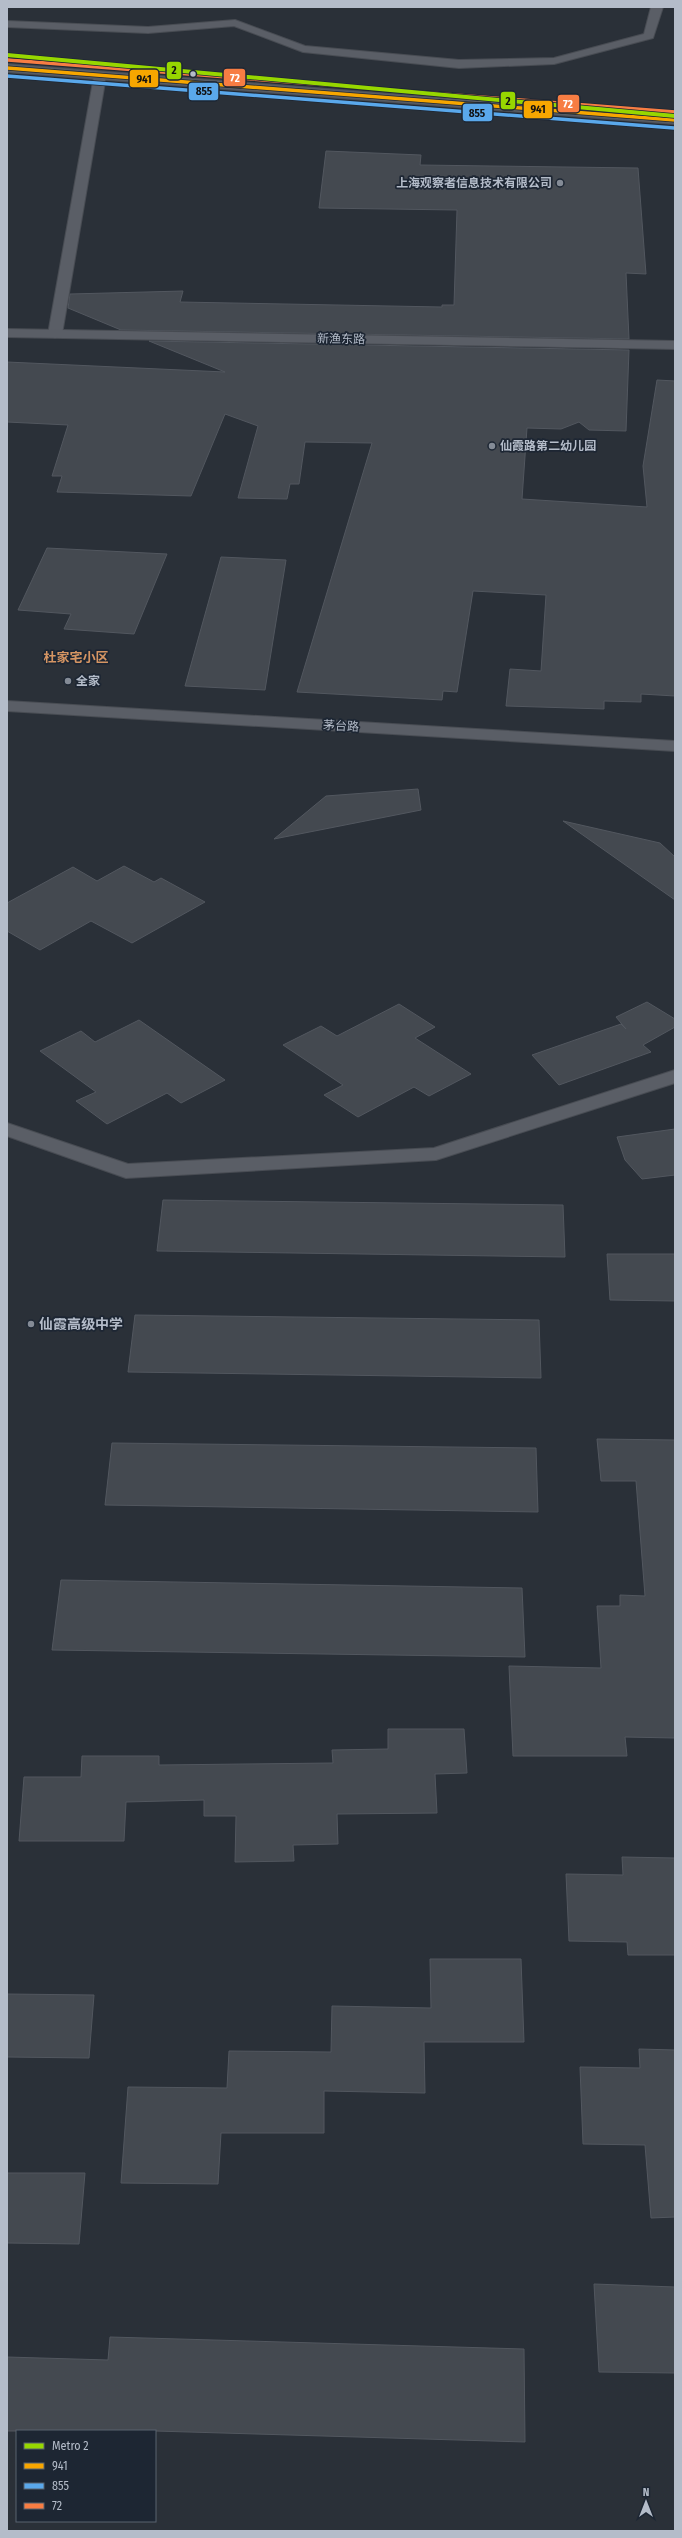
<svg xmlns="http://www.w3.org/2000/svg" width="682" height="2538" font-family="'Fira Sans Condensed','Noto Sans SC',sans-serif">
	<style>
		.building { fill: #444950; stroke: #52575f }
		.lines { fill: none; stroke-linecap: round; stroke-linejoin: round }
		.service-casing { stroke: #484c53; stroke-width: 2 }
		.minor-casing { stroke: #484c53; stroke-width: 2 }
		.tertiary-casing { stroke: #484c53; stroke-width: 2 }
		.secondary-casing { stroke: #484c53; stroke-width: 2 }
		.service { fill: #5a5e66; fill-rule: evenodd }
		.minor { fill: #5a5e66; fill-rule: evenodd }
		.tertiary { fill: #5a5e66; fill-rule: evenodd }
		.secondary { fill: #595d64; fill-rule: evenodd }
		.bus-1-casing { stroke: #1d2633; stroke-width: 5 }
		.bus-2-casing { stroke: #1d2633; stroke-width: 5 }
		.bus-3-casing { stroke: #1d2633; stroke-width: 5 }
		.bus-1 { stroke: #f7a600; stroke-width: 3.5 }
		.bus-2 { stroke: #5aa8eb; stroke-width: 3.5 }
		.bus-3 { stroke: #f77d43; stroke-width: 3.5 }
		.metro-1-casing { stroke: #1d2633; stroke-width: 5.5 }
		.metro-1 { stroke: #97d700; stroke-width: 4 }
		.bus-dot { fill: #b4bcc9; stroke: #1d2633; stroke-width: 1.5 }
		.poi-dot { fill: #848b96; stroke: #1d2633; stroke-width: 1.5 }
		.labels { text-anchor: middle; stroke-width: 3.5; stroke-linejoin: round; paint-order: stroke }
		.far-poi-label { font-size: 12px; font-weight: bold; fill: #b4bcc9; stroke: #1d2633; text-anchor: start }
		.far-street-label { font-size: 12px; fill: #b4bcc9; stroke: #1d2633 }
		.far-neighbourhood-label { font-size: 13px; font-weight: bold; fill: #d59563; stroke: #1d2633 }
		.poi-label { font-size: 14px; font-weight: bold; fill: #b4bcc9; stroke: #1d2633; text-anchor: start }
		.line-badge { stroke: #1d2633; stroke-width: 1.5 }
		.badge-label { font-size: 11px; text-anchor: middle; font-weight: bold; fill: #fff }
		.pale-badge-label { font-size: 11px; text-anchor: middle; font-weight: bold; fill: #111 }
	</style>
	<rect width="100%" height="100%" fill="#2a3038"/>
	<!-- building -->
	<g class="building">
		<path d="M326 151 421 155 420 165 638 168 646 274 626 273 629 339 121 330 68 308 70 294 183 291 180 302 442 307V305H454L457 210 319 208Z"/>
		<path d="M149 341 629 350 626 431 589 430 579 422 561 429 527 428 522 499 647 507 643 466 657 380 675 381V696L641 694V702L604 701V709L506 706 510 669 541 671 546 595 473 591 457 692 443 691 442 700 297 692 372 443 305 442 299 484H290L287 499 238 498 258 426 225 414 191 496 57 492 62 476H52L68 425 7 422V362L225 372Z"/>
		<path d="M47 548 167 554 134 634 64 629 71 614 18 610Z"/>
		<path d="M221 557 286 560 265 690 185 686Z"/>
		<path d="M418 789 421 810 274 839 326 796Z"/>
		<path d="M563 821 660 843 675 857V900Z"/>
		<path d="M124 866 154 882 161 878 205 902 132 943 91 921 40 950 7 931V903L73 867 97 881Z"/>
		<path d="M647 1002 675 1019V1027L643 1045 651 1052 559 1085 532 1055 621 1024 626 1029 616 1017Z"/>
		<path d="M399 1004 435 1027 415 1038 471 1074 429 1096 414 1087 358 1117 324 1095 343 1085 283 1045 321 1026 337 1036Z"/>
		<path d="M139 1020 225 1080 181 1103 167 1093 107 1124 76 1101 96 1092 40 1051 81 1031 95 1042Z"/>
		<path d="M675 1129V1175L642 1179 625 1160 617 1137Z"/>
		<path d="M163 1200 563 1205 565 1257 157 1251Z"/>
		<path d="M607 1254H675V1301L610 1300Z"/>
		<path d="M135 1315 539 1320 541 1378 128 1372Z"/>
		<path d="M597 1439 675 1440V1738L625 1737 627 1756H513L509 1666 601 1668 597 1606H620V1595L645 1596 636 1481H601Z"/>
		<path d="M112 1443 536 1448 538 1512 105 1505Z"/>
		<path d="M61 1580 522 1588 525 1657 52 1650Z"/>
		<path d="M388 1729H464L467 1773 435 1774 437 1813 337 1814 338 1844 293 1845 294 1861 235 1862 236 1816H204V1800L126 1802 124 1841H19L24 1777H81L82 1756H159V1765L333 1763 332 1750 388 1749Z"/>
		<path d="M622 1857 675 1858V1955H628L627 1942 569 1941 566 1874 623 1875Z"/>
		<path d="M430 1959H521L524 2042H424L425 2093 324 2091V2133H221L218 2184 121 2183 128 2087 227 2088 229 2051 331 2052 332 2006 431 2008Z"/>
		<path d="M7 1994 94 1995 89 2058 7 2057Z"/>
		<path d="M639 2049 675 2050V2217L651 2218 645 2145 583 2144 580 2067 640 2068Z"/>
		<path d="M7 2173H85L79 2244 7 2243Z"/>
		<path d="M594 2284 675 2287V2373L599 2372Z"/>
		<path d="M110 2337 524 2349 525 2442 155 2431H7V2357L108 2360Z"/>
	</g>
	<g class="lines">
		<!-- service casing -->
		<g class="service-casing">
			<path id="service" d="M651 7H663L653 38 554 64 459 68 303 52 234 26 148 33 7 27V21L148 27 235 20 305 46 459 60 554 58 644 34Z"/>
		</g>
		<!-- minor casing -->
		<g class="minor-casing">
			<g id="minor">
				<path d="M100 72 106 76 62 334 55 338 48 334 94 76Z"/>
				<path d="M675 1070V1083L436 1160 126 1178 7 1136V1123L128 1164 434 1148Z"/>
			</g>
		</g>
		<!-- tertiary casing -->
		<g class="tertiary-casing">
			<g id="tertiary">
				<path d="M7 329 675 341V349L7 337Z"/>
				<path d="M7 701 675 741V751L7 711Z"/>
			</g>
		</g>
		<!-- secondary casing -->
		<g class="secondary-casing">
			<path id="secondary" d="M7 64 675 116V124L7 72Z"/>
		</g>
		<!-- service -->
		<use href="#service" class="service"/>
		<!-- minor -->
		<use href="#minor" class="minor"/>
		<!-- tertiary -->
		<use href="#tertiary" class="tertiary"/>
		<!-- secondary -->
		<use href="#secondary" class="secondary"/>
		<!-- bus-1 casing -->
		<g class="bus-1-casing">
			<path id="bus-1" d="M7 68 675 120"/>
		</g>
		<!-- bus-2 casing -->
		<g class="bus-2-casing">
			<path id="bus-2" d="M7 76 674 128"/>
		</g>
		<!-- bus-3 casing -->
		<g class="bus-3-casing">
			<path id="bus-3" d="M8 60 675 112"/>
		</g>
		<!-- bus-1 -->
		<use href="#bus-1" class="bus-1"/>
		<!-- bus-2 -->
		<use href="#bus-2" class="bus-2"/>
		<!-- bus-3 -->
		<use href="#bus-3" class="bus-3"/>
		<!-- metro-1 casing -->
		<g class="metro-1-casing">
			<path id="metro-1" d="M7 55 675 116"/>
		</g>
		<!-- metro-1 -->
		<use href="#metro-1" class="metro-1"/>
	</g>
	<!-- markers -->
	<circle class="bus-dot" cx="193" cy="74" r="3.5"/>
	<g class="poi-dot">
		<circle cx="560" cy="183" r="4"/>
		<circle cx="492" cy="446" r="4"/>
		<circle cx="68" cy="681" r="4"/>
		<circle cx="31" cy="1324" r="4"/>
	</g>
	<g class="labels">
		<!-- far-poi labels -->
		<g class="far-poi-label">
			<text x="552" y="187" text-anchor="end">上海观察者信息技术有限公司</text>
			<text x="500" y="450">仙霞路第二幼儿园</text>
			<text x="76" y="685">全家</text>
		</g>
		<!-- far-street labels -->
		<g class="far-street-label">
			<text transform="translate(341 339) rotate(1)" y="4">新渔东路</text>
			<text transform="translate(341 726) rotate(3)" y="4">茅台路</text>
		</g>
		<!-- far-neighbourhood labels -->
		<g class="far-neighbourhood-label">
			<text x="76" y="662">杜家宅小区</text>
		</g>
		<!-- poi labels -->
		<g class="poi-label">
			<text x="39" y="1329">仙霞高级中学</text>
		</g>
	</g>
	<g class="line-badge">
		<rect x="166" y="61" width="16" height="19" rx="4" fill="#97d700"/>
		<rect x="223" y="68" width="23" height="19" rx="4" fill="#f77d43"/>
		<rect x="129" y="69" width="30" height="19" rx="4" fill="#f7a600"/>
		<rect x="188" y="82" width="31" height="19" rx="4" fill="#5aa8eb"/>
		<rect x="500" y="91" width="16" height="19" rx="4" fill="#97d700"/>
		<rect x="557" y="94" width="23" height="19" rx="4" fill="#f77d43"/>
		<rect x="523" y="100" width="30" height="19" rx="4" fill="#f7a600"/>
		<rect x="462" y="103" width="31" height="19" rx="4" fill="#5aa8eb"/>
	</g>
	<g class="badge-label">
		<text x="235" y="82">72</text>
		<text x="568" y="108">72</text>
	</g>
	<g class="pale-badge-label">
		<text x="174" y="74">2</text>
		<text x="144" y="83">941</text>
		<text x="204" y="95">855</text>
		<text x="508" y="105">2</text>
		<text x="538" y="113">941</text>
		<text x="477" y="117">855</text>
	</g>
	<!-- border -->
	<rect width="682" height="2538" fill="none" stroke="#b4bcc9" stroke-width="16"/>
	<!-- legend -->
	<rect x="16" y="2430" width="140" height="92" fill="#1d2633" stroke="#59626f"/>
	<rect x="24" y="2443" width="20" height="6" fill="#97d700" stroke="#59626f"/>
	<text x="52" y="2450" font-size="12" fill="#b4bcc9">Metro 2</text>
	<rect x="24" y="2463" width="20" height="6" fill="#f7a600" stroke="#59626f"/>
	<text x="52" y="2470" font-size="12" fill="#b4bcc9">941</text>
	<rect x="24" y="2483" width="20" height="6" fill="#5aa8eb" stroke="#59626f"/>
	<text x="52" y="2490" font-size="12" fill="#b4bcc9">855</text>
	<rect x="24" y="2503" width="20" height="6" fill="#f77d43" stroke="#59626f"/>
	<text x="52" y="2510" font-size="12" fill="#b4bcc9">72</text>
	<!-- north arrow -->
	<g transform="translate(646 2502)" stroke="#1d2633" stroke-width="3" paint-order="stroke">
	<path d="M0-3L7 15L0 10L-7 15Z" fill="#b4bcc9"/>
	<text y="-6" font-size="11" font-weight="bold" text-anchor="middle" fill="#b4bcc9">N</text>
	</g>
</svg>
